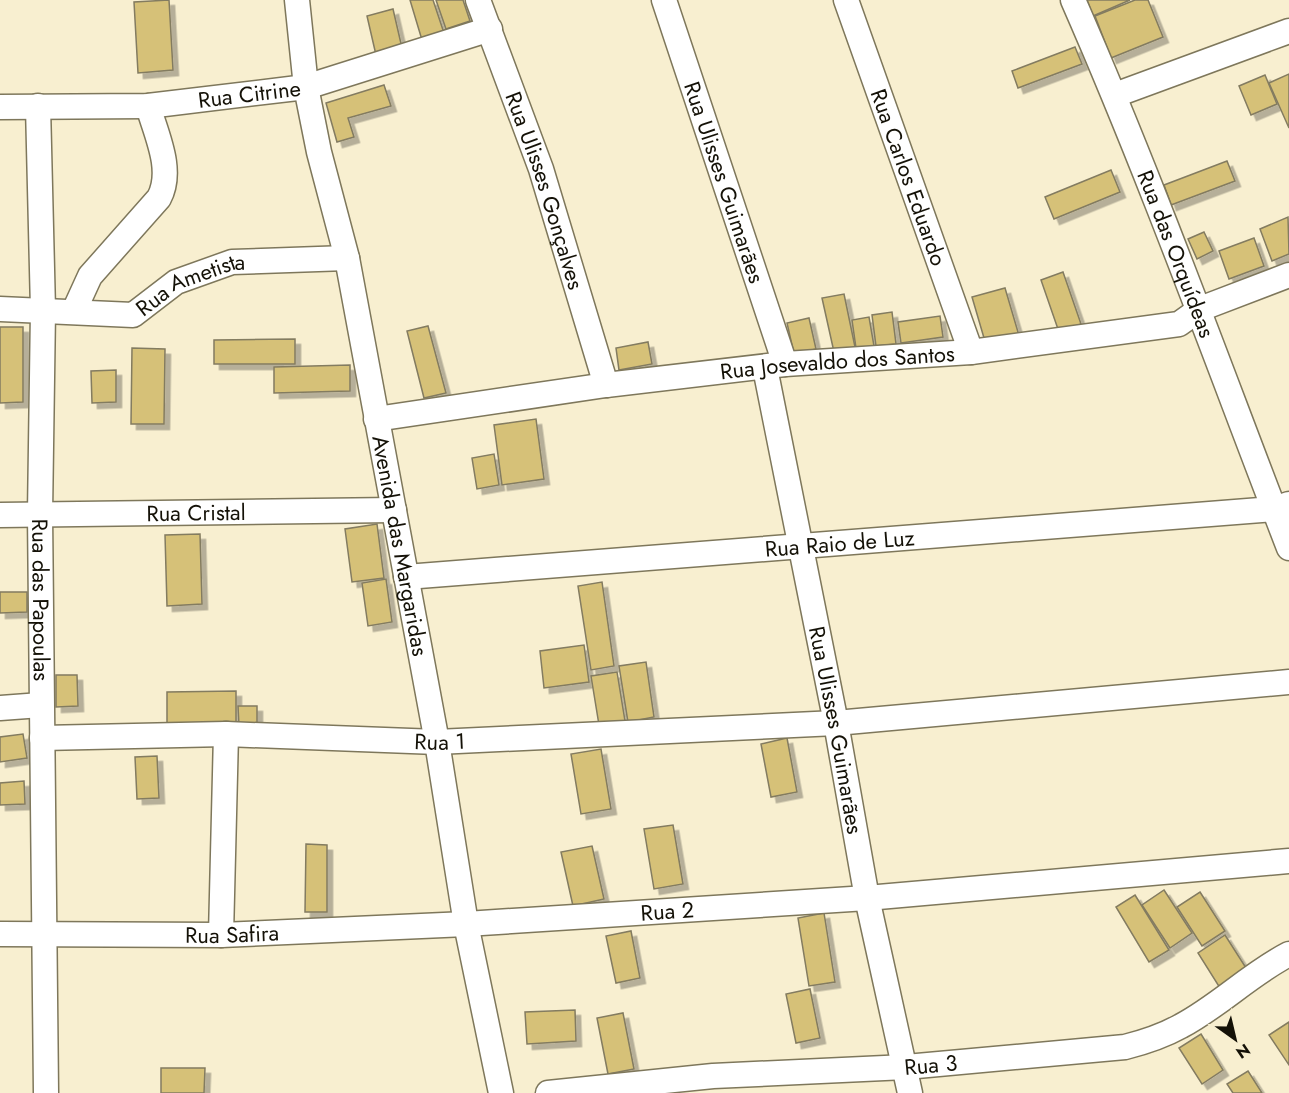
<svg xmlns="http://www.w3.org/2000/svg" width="1289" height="1093" font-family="Jost,sans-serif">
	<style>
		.building { fill: #d6c178; stroke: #837b60; stroke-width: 1.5; filter: url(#shadow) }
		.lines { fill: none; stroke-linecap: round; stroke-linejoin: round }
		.minor-casing { stroke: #7e775b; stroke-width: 27 }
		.minor { stroke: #fff; stroke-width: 24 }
		.labels { text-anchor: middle; stroke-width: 5; stroke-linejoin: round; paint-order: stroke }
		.street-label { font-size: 22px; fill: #141107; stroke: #f8efd0 }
	</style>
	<defs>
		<filter id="shadow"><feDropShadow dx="5.5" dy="5.5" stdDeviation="0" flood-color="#0004"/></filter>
	</defs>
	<rect width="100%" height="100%" fill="#f8efd0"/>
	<!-- building -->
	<g class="building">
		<path d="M169 0 173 70 138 73 134 2Z"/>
		<path d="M410 0H433L444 33 422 40Z"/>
		<path d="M436 0H463L470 21 446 29Z"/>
		<path d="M1087 0H1130L1093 16Z"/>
		<path d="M1135 0H1148L1163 37 1111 58 1095 16Z"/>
		<path d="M393 9 402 48 376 55 367 16Z"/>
		<path d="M1075 47 1082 64 1018 88 1012 71Z"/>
		<path d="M1289 74V128L1269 83Z"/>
		<path d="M1265 75 1277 104 1251 115 1239 86Z"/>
		<path d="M384 85 391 106 348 118 354 137 337 142 326 103Z"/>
		<path d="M1227 161 1235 181 1171 205 1164 185Z"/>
		<path d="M1111 170 1120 192 1054 219 1045 197Z"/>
		<path d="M1288 217 1289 254 1272 261 1260 229Z"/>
		<path d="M1204 232 1213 251 1197 259 1188 239Z"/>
		<path d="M1254 238 1264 266 1229 279 1219 251Z"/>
		<path d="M1063 272 1081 324 1059 332 1041 280Z"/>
		<path d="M1005 288 1020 339 984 338 972 297Z"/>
		<path d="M844 294 855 347 834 352 822 298Z"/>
		<path d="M892 312 896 344 876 346 872 315Z"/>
		<path d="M940 316 943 337 901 343 898 322Z"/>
		<path d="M869 317 874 346 856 348 852 320Z"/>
		<path d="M809 318 816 349 794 354 787 323Z"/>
		<path d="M428 326 446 393 424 398 407 331Z"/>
		<path d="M0 327H23V402L0 403Z"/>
		<path d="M295 339V364H214V340Z"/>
		<path d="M648 342 652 364 619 370 616 348Z"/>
		<path d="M132 348 165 349 164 424H131Z"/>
		<path d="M350 365V391L274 393V367Z"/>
		<path d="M116 370V402L92 403 91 371Z"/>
		<path d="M536 419 544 479 502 485 494 425Z"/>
		<path d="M494 454 499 485 477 489 472 458Z"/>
		<path d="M377 524 384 578 352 582 345 529Z"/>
		<path d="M200 534 202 604 167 606 165 535Z"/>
		<path d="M386 579 392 622 368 626 362 583Z"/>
		<path d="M602 582 614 666 591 670 578 586Z"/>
		<path d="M0 592H27V612L0 613Z"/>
		<path d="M584 645 589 682 544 688 540 651Z"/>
		<path d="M646 662 654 717 628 722 619 666Z"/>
		<path d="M617 672 625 721 599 725 591 676Z"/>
		<path d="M56 675H77L78 706 56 707Z"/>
		<path d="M236 691V730H167V692Z"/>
		<path d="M238 706H257V726H239Z"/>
		<path d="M23 734 27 758 0 762V737Z"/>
		<path d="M787 738 797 792 771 797 761 744Z"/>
		<path d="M601 749 611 809 581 814 571 754Z"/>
		<path d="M157 756 159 798 137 799 135 757Z"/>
		<path d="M24 781 25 804 0 805V783Z"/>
		<path d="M673 825 683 884 654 889 644 829Z"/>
		<path d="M306 844 327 845V912H305Z"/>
		<path d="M592 846 604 899 573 906 561 852Z"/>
		<path d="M1164 890 1192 933 1170 948 1142 905Z"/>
		<path d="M1200 892 1225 931 1202 946 1177 907Z"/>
		<path d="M1135 895 1169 950 1149 962 1116 907Z"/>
		<path d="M824 913 835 982 809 986 798 918Z"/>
		<path d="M631 931 640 978 616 983 606 936Z"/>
		<path d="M1225 935 1248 971 1220 988 1198 953Z"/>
		<path d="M810 989 820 1038 796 1043 786 994Z"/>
		<path d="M575 1010 576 1041 527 1044 525 1012Z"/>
		<path d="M623 1013 634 1069 608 1074 597 1018Z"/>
		<path d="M1289 1022V1065L1269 1035Z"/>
		<path d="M1201 1034 1223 1070 1202 1084 1179 1048Z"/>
		<path d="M161 1068H205L204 1093H161Z"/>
		<path d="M1248 1071 1262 1093H1233L1227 1084Z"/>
	</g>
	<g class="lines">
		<!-- minor casing -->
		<g class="minor-casing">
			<g id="minor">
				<path id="s1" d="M297 0 306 87 319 152 347 258 437 742 466 924 501 1093"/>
				<path id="s2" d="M478 0 541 169 606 385"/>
				<path id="s3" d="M664 0 785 364"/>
				<path id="s4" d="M846 0 971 352"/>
				<path id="s5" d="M1073 0C1152 180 1218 364 1289 548"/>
				<path d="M1115 95 1289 31"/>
				<path id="s6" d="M38 106 43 310 40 514 46 1093"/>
				<path id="s7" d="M0 107 148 106 306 87 490 29"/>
				<path id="s8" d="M0 309 133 315 176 282 232 262 347 258"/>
				<path d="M74 311 90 276 159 198C174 170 156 134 148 106"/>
				<path id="s9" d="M765 368 836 723 867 898 910 1093"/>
				<path id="s10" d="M376 419 606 385 785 364 971 352 1179 324 1200 309 1289 275"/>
				<path id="s11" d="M0 515 394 510"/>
				<path id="s12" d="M406 577 1274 509 1289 504"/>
				<path d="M0 708 41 705"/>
				<path id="s13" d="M42 738 226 734 437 742 836 723 1289 682"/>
				<path id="s14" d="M0 934 221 935 466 924 867 898 1289 861"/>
				<path d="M221 935 226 734"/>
				<path id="s15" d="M548 1093 713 1076 906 1067 1125 1047C1145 1042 1163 1036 1181 1026 1219 1006 1250 974 1289 954"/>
			</g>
		</g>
		<!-- minor -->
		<use href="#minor" class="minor"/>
	</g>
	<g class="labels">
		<!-- street labels -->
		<g class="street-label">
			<text dy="8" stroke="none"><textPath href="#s7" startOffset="250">Rua Citrine</textPath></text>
			<text dy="8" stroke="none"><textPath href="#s4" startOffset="188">Rua Carlos Eduardo</textPath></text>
			<text dy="8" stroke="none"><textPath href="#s3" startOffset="192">Rua Ulisses Guimarães</textPath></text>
			<text dy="8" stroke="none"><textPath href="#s2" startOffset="202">Rua Ulisses Gonçalves</textPath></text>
			<text dy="8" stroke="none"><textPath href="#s5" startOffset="274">Rua das Orquídeas</textPath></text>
			<text dy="8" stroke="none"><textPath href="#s8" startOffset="200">Rua Ametista</textPath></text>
			<text dy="8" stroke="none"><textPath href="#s10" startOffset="465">Rua Josevaldo dos Santos</textPath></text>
			<text dy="8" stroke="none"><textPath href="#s11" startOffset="196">Rua Cristal</textPath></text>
			<text dy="8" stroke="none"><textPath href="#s12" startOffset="435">Rua Raio de Luz</textPath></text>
			<text dy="8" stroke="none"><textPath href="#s1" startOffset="556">Avenida das Margaridas</textPath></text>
			<text dy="8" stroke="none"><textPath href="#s6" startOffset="494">Rua das Papoulas</textPath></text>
			<text dy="8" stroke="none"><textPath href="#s9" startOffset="369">Rua Ulisses Guimarães</textPath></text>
			<text dy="8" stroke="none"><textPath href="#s13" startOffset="398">Rua 1</textPath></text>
			<text dy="8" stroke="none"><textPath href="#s14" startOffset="668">Rua 2</textPath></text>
			<text dy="8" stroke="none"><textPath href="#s14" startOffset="232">Rua Safira</textPath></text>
			<text dy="8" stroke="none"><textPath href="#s15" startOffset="384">Rua 3</textPath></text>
		</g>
	</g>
	<!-- north arrow -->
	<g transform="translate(1235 1039) rotate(146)" stroke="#f8efd0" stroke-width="4.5" paint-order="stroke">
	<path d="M0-4.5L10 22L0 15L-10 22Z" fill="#141107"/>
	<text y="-9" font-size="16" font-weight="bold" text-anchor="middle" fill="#141107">N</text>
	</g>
</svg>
